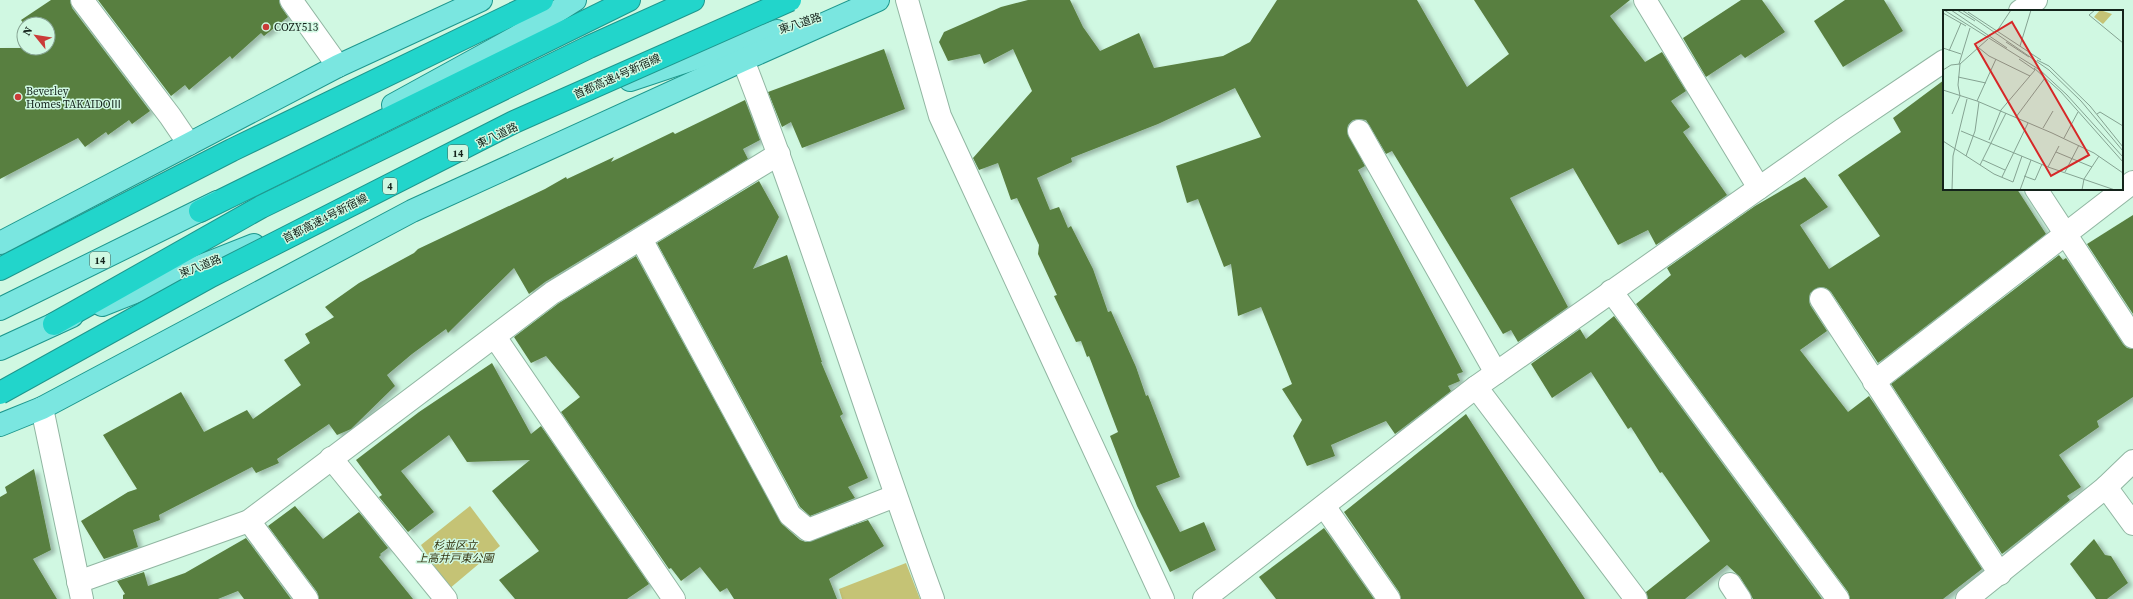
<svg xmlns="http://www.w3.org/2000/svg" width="2133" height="599" font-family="'Source Serif 4','Noto Sans JP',serif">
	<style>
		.green { fill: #c5c375 }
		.building { fill: #597f3f; filter: url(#shadow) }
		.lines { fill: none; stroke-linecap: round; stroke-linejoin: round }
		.minor-casing { stroke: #91b6a2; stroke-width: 24 }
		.major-casing { stroke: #1d978d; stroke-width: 24 }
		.highway-casing { stroke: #1d978d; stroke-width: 24 }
		.minor { stroke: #fff; stroke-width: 22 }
		.major { stroke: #7ae6e0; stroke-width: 22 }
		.highway { stroke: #22d5cb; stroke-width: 22 }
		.highway-bridge-casing { stroke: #1d978d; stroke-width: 24; stroke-linecap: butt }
		.highway-bridge { stroke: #22d5cb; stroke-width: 22 }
		.poi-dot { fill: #ca3b38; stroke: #d0f8e2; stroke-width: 1.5 }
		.labels { text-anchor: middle; stroke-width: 3; stroke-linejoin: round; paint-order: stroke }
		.shield { fill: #d0f8e2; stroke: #4c6357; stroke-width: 1 }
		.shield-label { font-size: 10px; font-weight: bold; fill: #14231b }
		.street-label { font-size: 11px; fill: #14231b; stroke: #d0f8e2 }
		.poi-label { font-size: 11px; fill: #14231b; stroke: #d0f8e2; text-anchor: start }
		.park-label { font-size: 11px; font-style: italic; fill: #343310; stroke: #d0f8e2 }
		.inset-road { fill: none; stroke: #85a392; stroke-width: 1 }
		.view { fill: #d62828; fill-opacity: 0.15; stroke: #d62828; stroke-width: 2 }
		.inset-edge { fill: none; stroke: #14231b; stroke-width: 2 }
	</style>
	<defs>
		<filter id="shadow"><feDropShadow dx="4.5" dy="2.5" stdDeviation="2" flood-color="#0004"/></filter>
	</defs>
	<rect width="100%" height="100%" fill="#d0f8e2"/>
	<!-- green -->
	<g class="green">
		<path d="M470 506 500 546 449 589 421 545Z"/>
		<path d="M906 563 920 599H842L839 589Z"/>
	</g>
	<!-- building -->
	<g class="building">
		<path d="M51 0H70L72 8 150 111 132 124 129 120 108 135 106 132 85 147 78 138 0 179V48H48V24H24L21 20Z"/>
		<path d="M98 0H279L281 7 288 17 264 36 261 33 232 59 230 56 189 90 185 85 171 96Z"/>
		<path d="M1028 0H1070L1083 27 1100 51 1139 33 1154 68 1223 56 1250 42 1277 0H1417L1467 87 1509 54 1474 0H1630L1610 16 1645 62 1662 52 1686 91 1671 101 1690 127 1683 132 1727 195 1656 245 1648 230 1618 245 1573 168 1510 198 1568 307 1518 342 1511 330 1503 334 1392 151 1386 154 1366 120 1359 119 1353 120 1348 125 1347 131 1365 166 1358 170 1463 372 1457 374 1460 381 1448 386 1451 391 1395 434 1386 421 1331 445 1335 456 1307 466 1293 436 1302 420 1282 389 1292 384 1261 307 1238 316 1231 264 1224 267 1198 199 1187 203 1176 166 1261 137 1235 88 1158 124 1071 158 1072 162 1037 178 1050 210 1059 207 1068 228 1071 226 1093 269 1108 312 1111 311 1136 367 1146 396 1148 395 1168 447 1180 477 1156 486 1180 532 1204 522 1216 550 1170 572 1137 506 1110 436 1118 432 1089 356 1087 357 1081 341 1076 342 1054 296 1057 295 1038 254 1039 245 1017 198 1011 200 998 163 979 170 973 158 1032 91 1013 49 984 64 980 54 948 61 939 42 944 32 1001 7Z"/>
		<path d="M1741 0H1762L1785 32 1745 58 1741 54 1706 77 1683 38Z"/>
		<path d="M1845 0H1884L1903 31 1843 67 1814 21Z"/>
		<path d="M884 49 905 109 802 148 791 122 782 127 768 92Z"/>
		<path d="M1944 80V189H2017L2046 234 1878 363 1831 292 1826 288 1820 287 1810 293 1809 299 1810 305 1827 331 1800 350 1848 412 1869 396 1982 569 1943 599H1850L1848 592 1636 304 1671 275 1667 268 1755 206 1805 177 1828 207 1800 225 1829 269 1880 236 1838 175 1901 132 1893 118Z"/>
		<path d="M745 100 760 140 743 149 748 159 545 282 529 294 514 268 448 333 446 329 412 354 387 375 395 386 351 429 337 435 329 424 277 459 279 463 256 473 252 467 159 515 160 520 133 530 138 547 104 559 81 521 128 492 137 489 103 435 181 392 204 432 247 410 253 419 301 385 284 360 310 343 305 334 334 317 325 307 359 283 414 253 418 249 545 189 566 177 567 179 614 157 611 162 673 132 675 134Z"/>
		<path d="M759 181 779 217 753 269 787 255 822 362H821L843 414 840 416 868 478 848 487 855 498 810 516 800 507 657 243Z"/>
		<path d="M2133 215V314L2087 244Z"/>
		<path d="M2059 255 2063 260 2066 258 2123 344 2127 348 2133 349V397L2097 421 2099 427 2059 455 2081 487 2067 496 2070 500 2002 554 1891 384Z"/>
		<path d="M636 256 782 524 800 540 806 542 868 520 884 546 829 579 837 599H734L727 588 720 592 700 567 681 581 671 568 669 569 561 412 580 397 546 356 531 363 514 337 559 303Z"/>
		<path d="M1614 316 1822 599H1753L1740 577 1727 565 1685 599H1648L1646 592 1710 541 1662 472 1660 473 1631 427 1628 429 1591 372 1552 398 1531 364 1580 329 1586 339Z"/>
		<path d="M492 363 531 434 541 426 649 584 627 599H515L499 580 539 551 492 491 530 460 467 462 449 435 401 471 434 512 408 532 379 497 382 495 356 460 419 412Z"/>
		<path d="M1466 414 1585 599H1401L1399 592 1344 512Z"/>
		<path d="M34 469 51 550 33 559 57 599H0V497L7 493 5 487Z"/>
		<path d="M295 506 323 539 359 512 388 548 380 554 381 555 379 557 413 599H319L317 592 268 526Z"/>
		<path d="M1324 528 1374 599H1276L1259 577Z"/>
		<path d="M246 538 291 599H244L238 591 218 599H123V595L125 594 117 581 144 572 148 586 185 573Z"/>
		<path d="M2094 539 2105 555 2111 556 2128 583 2107 599H2096L2070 564Z"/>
	</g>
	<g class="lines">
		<!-- minor casing -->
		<g class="minor-casing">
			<g id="minor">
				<path d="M82 0 170 116 189 144"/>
				<path d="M291 0 338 66"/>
				<path d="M907 0 940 116 1163 599"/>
				<path d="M1645 0 1759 188"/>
				<path d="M2020 11 2036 0"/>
				<path d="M743 60C812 237 867 420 933 599"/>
				<path d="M1359 131 1496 373"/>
				<path d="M2036 189 2133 337"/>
				<path d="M641 239 790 515 808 530 895 496"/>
				<path d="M1611 291 1838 599"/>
				<path d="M1821 299 2000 574"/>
				<path d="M495 337 674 599"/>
				<path d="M1874 382 2133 182"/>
				<path d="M1476 387 1636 599"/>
				<path d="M42 408 82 599"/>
				<path d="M331 458 446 599"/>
				<path d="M2106 487 2133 524"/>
				<path d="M1324 506 1389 599"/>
				<path d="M249 521 307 599"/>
				<path d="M78 582 249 521 552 293 779 154"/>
				<path d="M1730 584 1740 599"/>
				<path d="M1204 599 1476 387 1843 129 1944 61"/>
				<path d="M1967 599 2106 487 2133 461"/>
			</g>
		</g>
		<!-- major casing -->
		<g class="major-casing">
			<g id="major">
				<path d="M630 80 777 31"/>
				<path d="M393 105 515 38 575 0"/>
				<path d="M0 243 338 66 481 0"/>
				<path d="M102 305 254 245"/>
				<path d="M0 309 217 202"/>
				<path d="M0 349 72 316"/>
				<path d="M0 425 42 408 412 211 743 60 878 0"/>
			</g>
		</g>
		<!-- highway casing -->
		<g class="highway-casing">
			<g id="highway">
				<path d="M200 211 629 0"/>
				<path d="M0 269 232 150 542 0"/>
				<path d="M54 324 261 207 589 47 693 0"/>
			</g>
		</g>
		<!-- minor -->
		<use href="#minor" class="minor"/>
		<!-- major -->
		<use href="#major" class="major"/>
		<!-- highway -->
		<use href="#highway" class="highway"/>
		<!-- highway-bridge casing -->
		<g class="highway-bridge-casing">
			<path id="highway-bridge" d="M0 393 211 276 514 122 790 0"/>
		</g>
		<!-- highway-bridge -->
		<use href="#highway-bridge" class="highway-bridge"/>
	</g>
	<!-- markers -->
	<g class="poi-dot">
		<circle cx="266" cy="27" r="4"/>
		<circle cx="18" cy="97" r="4"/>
	</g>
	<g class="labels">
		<!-- shield labels -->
		<g class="shield">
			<rect x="448" y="145" width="20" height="16" rx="3"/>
			<rect x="383" y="178" width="14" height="16" rx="3"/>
			<rect x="90" y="252" width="20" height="16" rx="3"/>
		</g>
		<g class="shield-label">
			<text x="458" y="157">14</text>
			<text x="390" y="190">4</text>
			<text x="100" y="264">14</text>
		</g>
		<!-- street labels -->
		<g class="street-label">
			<text transform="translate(800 23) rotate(-18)" y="4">東八道路</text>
			<text transform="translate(617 76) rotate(-24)" y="4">首都高速4号新宿線</text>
			<text transform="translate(497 135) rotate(-25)" y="4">東八道路</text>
			<text transform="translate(325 218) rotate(-27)" y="4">首都高速4号新宿線</text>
			<text transform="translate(200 266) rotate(-21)" y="4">東八道路</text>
		</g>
		<!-- poi labels -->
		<g class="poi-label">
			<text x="274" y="31">COZY513</text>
			<text x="26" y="95">Beverley<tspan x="26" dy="13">Homes TAKAIDOⅢ</tspan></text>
		</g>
		<!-- park labels -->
		<g class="park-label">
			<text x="455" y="549">杉並区立<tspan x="455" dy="13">上高井戸東公園</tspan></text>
		</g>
	</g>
	<!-- overview -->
	<g transform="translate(1943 10)">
		<rect width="180" height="180" fill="#d0f8e2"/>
		<path d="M157 0 169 4 160 14 151 7Z" fill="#c5c375"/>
		<path class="inset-road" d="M1 0 97 60 124 85 180 147M8 0 64 38M14 0 32 11M19 0 106 60 138 91 180 141M152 0 146 5 180 33M25 2 98 50M0 3 23 16M54 21 68 0M63 32 86 47M77 36 88 0M0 38 18 44M36 38 46 46 87 66M6 41 18 13M76 49 92 60M94 50 106 56 147 96 180 137M16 54 27 18M91 58 118 82 180 152M0 60 8 55 17 54M15 67 43 73M0 80 34 91 109 123 151 143 180 163M34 91 53 49M9 104 17 86 15 75 17 54 45 29M154 104 157 102 180 116M73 107 102 68M100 118 110 101M18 121 105 157 172 180M121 128 135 102M46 130 58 100 92 60M0 131 51 164 70 172 79 146M113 142 149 157M23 146 32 121 36 92M40 150 62 160M37 155 63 103M105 157 116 136M122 162 136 135M81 166 92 170 99 154M59 167 85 113M9 180 10 146 24 89M77 180 88 150M139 180 141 169 156 146"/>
		<path class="view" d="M69 12 146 145 108 166 32 34Z"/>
		<rect width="180" height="180" class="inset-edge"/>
	</g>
	<!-- north arrow -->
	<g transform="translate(36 36) rotate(300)"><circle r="19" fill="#d0f8e2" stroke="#85a392"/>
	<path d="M0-3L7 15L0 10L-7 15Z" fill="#ca3b38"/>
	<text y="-6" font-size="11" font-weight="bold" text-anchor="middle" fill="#14231b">N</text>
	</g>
</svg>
